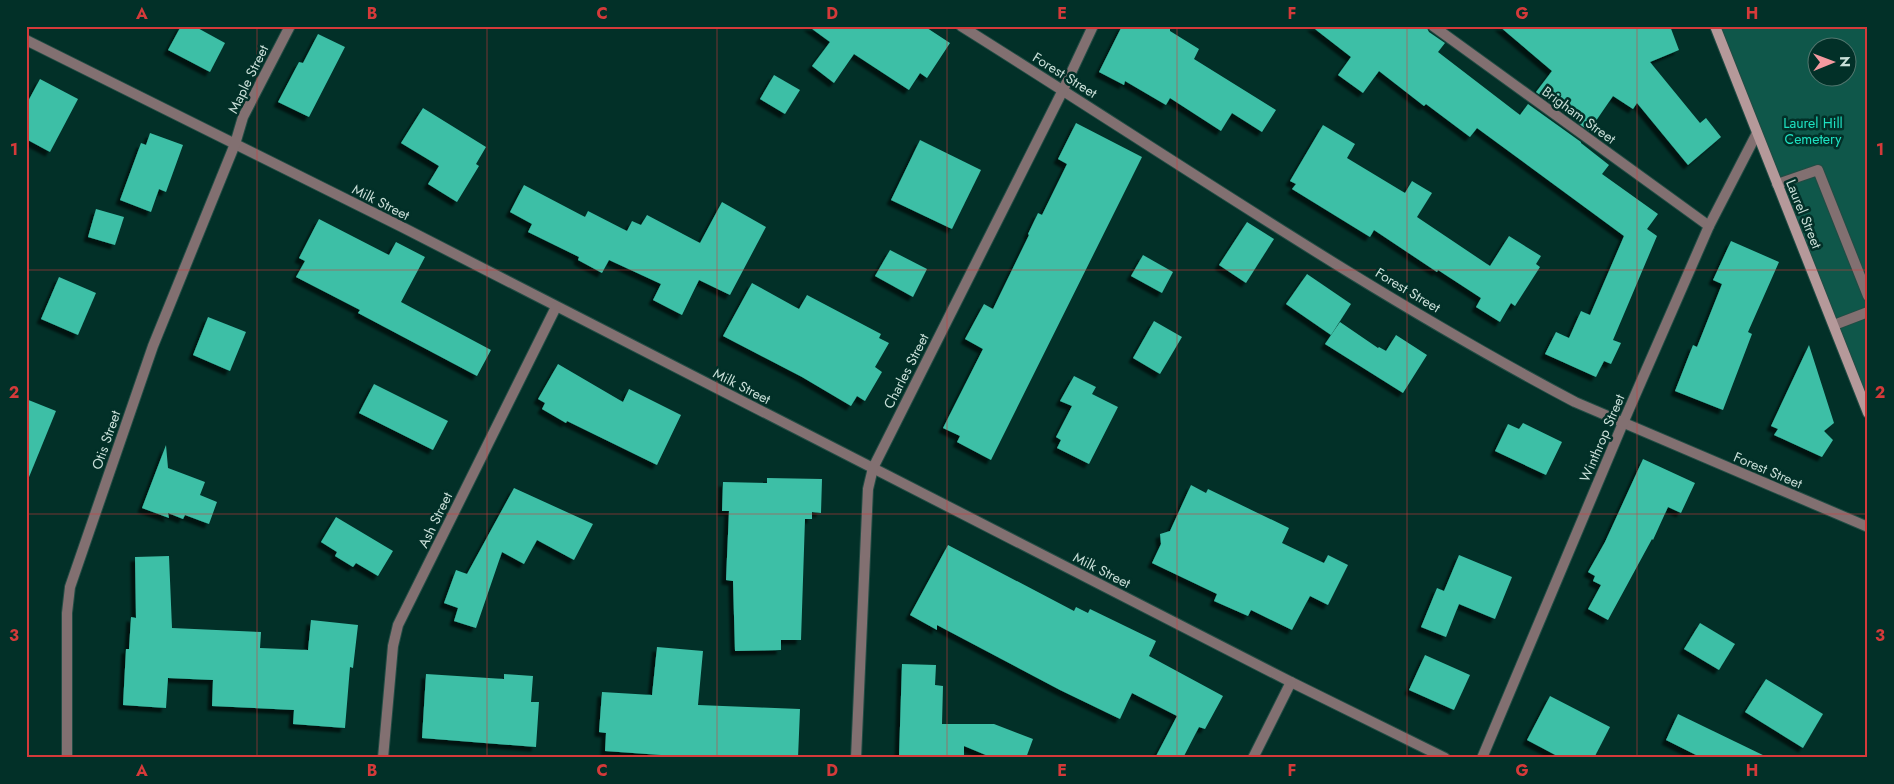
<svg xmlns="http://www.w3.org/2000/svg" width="1894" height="784" font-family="Jost,sans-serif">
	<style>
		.green { fill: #0f574a; fill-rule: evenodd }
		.building { fill: #3dbfa6; filter: url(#shadow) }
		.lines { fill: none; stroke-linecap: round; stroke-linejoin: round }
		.service-casing { stroke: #224c44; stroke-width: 12 }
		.minor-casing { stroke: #224c44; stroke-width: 12 }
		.secondary-casing { stroke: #224c44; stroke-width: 12 }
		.service { stroke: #827071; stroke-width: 10 }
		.minor { stroke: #827071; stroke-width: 10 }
		.secondary { stroke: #b5999a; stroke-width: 10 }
		.grid { fill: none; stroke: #d53a3a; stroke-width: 1; stroke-opacity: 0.55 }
		.labels { text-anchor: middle; stroke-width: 5; stroke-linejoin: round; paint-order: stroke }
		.street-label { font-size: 14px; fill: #c9dfd8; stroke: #023028 }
		.park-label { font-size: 14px; fill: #1ee2c2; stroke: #023028 }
		.neatline { fill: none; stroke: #d53a3a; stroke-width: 2 }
		.grid-label { font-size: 16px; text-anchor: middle; font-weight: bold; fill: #d53a3a }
	</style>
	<defs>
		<filter id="shadow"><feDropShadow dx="-4.5" dy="4.5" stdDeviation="1" flood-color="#0009"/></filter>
	</defs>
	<rect width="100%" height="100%" fill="#023028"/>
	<!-- green -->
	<path class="green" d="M1715 26H1868V413ZM1816 48H1846V78H1816Z"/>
	<!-- building -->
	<g class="building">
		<path d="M181 26H194L225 43 210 72 168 50Z"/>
		<path d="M808 26H924L950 43 927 78 920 73 909 90 854 54 834 83 812 66 830 42Z"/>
		<path d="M1122 26H1170V31L1199 49 1194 59 1276 110 1262 132 1232 113 1221 131 1170 98 1166 105 1125 81 1124 85 1099 72Z"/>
		<path d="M1311 26H1426L1429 32 1445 43 1438 52 1520 115 1528 104 1581 142V143L1609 165 1602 174 1658 214 1647 229 1657 236 1613 340 1621 343 1611 364 1604 361 1596 377 1545 354 1556 332 1569 338 1581 311 1590 315 1624 236 1477 128 1470 137 1426 104 1424 106 1379 71 1363 93 1338 75 1351 57Z"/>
		<path d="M1499 26H1670L1679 50 1650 62 1700 123 1706 118 1721 137 1688 165 1637 103 1633 109 1613 96 1589 131 1536 92 1552 71Z"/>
		<path d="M318 34 345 47 309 117 278 102 299 62 303 63Z"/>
		<path d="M774 75 800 90 785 114 760 99Z"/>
		<path d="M40 79 78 99 50 152 26 139V105Z"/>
		<path d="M423 108 486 147 476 164 479 166 457 202 428 184 439 166 401 143Z"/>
		<path d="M1076 123 1142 157 991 460 957 442 960 436 943 428 983 349 965 339 984 304 993 309 1029 235 1028 234 1038 213 1042 215 1067 164 1058 159Z"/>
		<path d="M1323 125 1355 144 1347 158 1405 193 1412 181 1432 193 1417 217 1490 266 1509 236 1541 256 1536 264 1540 267 1515 306 1511 303 1500 322 1476 307 1481 298 1438 270 1437 272 1374 230 1370 237 1292 189 1296 184 1290 181Z"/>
		<path d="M150 133 183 145 166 192 159 189 151 212 120 200 141 143 146 145Z"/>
		<path d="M920 140 981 170 952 229 891 200Z"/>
		<path d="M524 185 585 217 588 211 627 231 632 221 641 225 647 215 700 243 722 202 766 227 730 295 699 280 682 315 653 300 661 284 609 260 602 273 578 260 579 257 528 232 532 224 510 212Z"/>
		<path d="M96 209 124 217 115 245 88 237Z"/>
		<path d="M319 219 389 255 396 242 425 257 401 302 491 350 477 376 358 313 360 310 296 277 305 261 299 258Z"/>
		<path d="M1247 222 1274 239 1246 283 1219 265Z"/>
		<path d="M1731 241 1779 262 1748 332 1752 334 1723 410 1675 391 1693 345 1697 347 1722 284 1713 280Z"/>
		<path d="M890 250 927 269 913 297 875 276Z"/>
		<path d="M1143 255 1173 272 1162 293 1131 276Z"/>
		<path d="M1307 274 1351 304 1331 335 1286 304Z"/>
		<path d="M59 277 96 293 78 335 41 319Z"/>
		<path d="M752 283 799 309 807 295 881 334 879 338 889 343 875 367 882 372 865 401 857 396 851 406 802 377 723 336Z"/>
		<path d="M208 317 246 332 230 371 193 355Z"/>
		<path d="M1154 321 1182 337 1160 374 1133 358Z"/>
		<path d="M1340 322 1378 348 1379 347 1386 351 1396 335 1427 355 1403 393 1325 344Z"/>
		<path d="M1809 345 1834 423 1824 431 1833 440 1822 457 1774 435 1778 429 1771 426Z"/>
		<path d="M558 364 623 402 629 389 681 415 657 465 567 421 566 423 542 409 545 403 538 399Z"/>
		<path d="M1074 376 1096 387 1092 394 1118 407 1089 464 1057 448 1061 440 1056 437 1072 406 1060 401Z"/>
		<path d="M374 384 448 421 433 450 359 413Z"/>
		<path d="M26 399 56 411 27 482H26Z"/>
		<path d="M1523 423 1562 442 1546 475 1495 451 1508 424 1519 429Z"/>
		<path d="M166 445 168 468 205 482 200 495 217 502 209 524 185 515 183 519 168 513 169 518 142 508Z"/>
		<path d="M1643 459 1695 483 1681 513 1668 507 1653 540 1652 539 1608 620 1588 609 1601 585 1593 581 1595 576 1588 572 1605 542Z"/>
		<path d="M767 478 822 479 821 513 812 512V519H805L801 640H781V650L735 651 733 581 726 580 729 511H722L723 482 767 483Z"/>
		<path d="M1191 485 1206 493 1208 489 1289 528 1282 543 1324 563 1328 555 1348 565 1328 605 1310 596 1292 630 1251 610 1248 616 1214 601 1217 594 1152 563 1161 544 1160 534 1170 531Z"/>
		<path d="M514 488 593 524 574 560 537 540 524 564 502 552 476 628 454 621 458 608 444 603 456 570 467 574Z"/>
		<path d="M336 517 393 551 378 576 356 563 353 567 335 556 337 552 321 542Z"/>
		<path d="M948 545 1074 611 1076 607 1088 613 1090 609 1156 641 1149 656 1223 696 1205 729 1199 727 1183 758H1155L1177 716 1132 693 1120 719 1060 690 937 625V630L910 615Z"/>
		<path d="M1459 555 1512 577 1495 619 1459 604 1446 637 1421 627 1437 588 1444 591Z"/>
		<path d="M169 556 172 628 261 632 260 648 308 650 311 620 358 625 353 668 350 667 345 728 293 724 294 710 212 706 213 680 168 678 166 708 123 705 126 649H129L131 617 136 618 135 557Z"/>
		<path d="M1700 623 1735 644 1719 670 1684 649Z"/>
		<path d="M657 647 703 651 698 705 800 709 798 758H675V756L605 751 606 733 599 732 602 692 652 695Z"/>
		<path d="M1425 655 1470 675 1454 710 1409 690Z"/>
		<path d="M902 664 936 665 935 685 943 686 942 724H994L1033 739 1026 758H993L964 746V758L899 757Z"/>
		<path d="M426 674 504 679V674L533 676 531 702H539L536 747 422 738Z"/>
		<path d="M1766 679 1823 714 1803 748 1745 712Z"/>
		<path d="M1550 696 1610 727 1594 758H1561L1527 740Z"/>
		<path d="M1678 714 1769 758H1702L1666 740Z"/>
	</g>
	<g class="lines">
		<!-- service casing -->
		<g class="service-casing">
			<g id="service">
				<path d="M1777 184 1818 170 1868 296"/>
				<path d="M1834 325 1868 312"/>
			</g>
		</g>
		<!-- minor casing -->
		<g class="minor-casing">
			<g id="minor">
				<path d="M961 26C1164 153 1363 290 1575 402L1868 527"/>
				<path d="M1433 26 1709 226"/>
				<path d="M26 40 402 227 1291 682 1445 758"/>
				<path d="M67 758V613L70 587 153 346 235 144 243 117 290 26"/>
				<path d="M383 758 393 646 398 625 556 307"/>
				<path d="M856 758 868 489 873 468 1063 90 1093 26"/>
				<path d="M1253 758 1291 682"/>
				<path d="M1482 758 1623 423 1709 226 1757 133"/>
			</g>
		</g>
		<!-- secondary casing -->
		<g class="secondary-casing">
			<path id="secondary" d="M1715 26 1868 413"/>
		</g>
		<!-- service -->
		<use href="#service" class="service"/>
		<!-- minor -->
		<use href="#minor" class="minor"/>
		<!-- secondary -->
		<use href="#secondary" class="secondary"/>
	</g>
	<!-- grid -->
	<path class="grid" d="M257 26V758M487 26V758M717 26V758M947 26V758M1177 26V758M1407 26V758M1637 26V758M26 270H1868M26 514H1868"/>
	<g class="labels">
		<!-- street labels -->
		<g class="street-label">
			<text transform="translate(1065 75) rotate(32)" y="5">Forest Street</text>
			<text transform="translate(248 79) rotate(-64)" y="5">Maple Street</text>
			<text transform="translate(1579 115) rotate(36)" y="5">Brigham Street</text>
			<text transform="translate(381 202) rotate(27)" y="5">Milk Street</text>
			<text transform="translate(1804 214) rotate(68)" y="5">Laurel Street</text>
			<text transform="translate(1408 290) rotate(31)" y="5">Forest Street</text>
			<text transform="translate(906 371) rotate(-63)" y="5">Charles Street</text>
			<text transform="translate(742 386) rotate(27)" y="5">Milk Street</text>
			<text transform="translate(1602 438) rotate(-67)" y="5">Winthrop Street</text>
			<text transform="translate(106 440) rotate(-71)" y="5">Otis Street</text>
			<text transform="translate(1768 470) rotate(23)" y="5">Forest Street</text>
			<text transform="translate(435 520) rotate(-64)" y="5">Ash Street</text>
			<text transform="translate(1102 570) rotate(27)" y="5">Milk Street</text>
		</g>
		<!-- park labels -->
		<g class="park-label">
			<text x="1813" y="128">Laurel Hill<tspan x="1813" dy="16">Cemetery</tspan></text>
		</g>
	</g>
	<!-- border -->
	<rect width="1894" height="784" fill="none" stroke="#023028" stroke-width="55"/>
	<!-- north arrow -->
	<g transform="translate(1832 62) rotate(89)"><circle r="24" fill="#023028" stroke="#52766e"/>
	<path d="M0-4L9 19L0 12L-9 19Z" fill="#f49aa0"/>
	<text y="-8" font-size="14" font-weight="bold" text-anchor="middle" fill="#c9dfd8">N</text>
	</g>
	<rect x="28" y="28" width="1838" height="728" class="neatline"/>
	<g class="grid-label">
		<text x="142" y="19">A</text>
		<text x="372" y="19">B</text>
		<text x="602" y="19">C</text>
		<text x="832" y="19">D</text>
		<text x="1062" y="19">E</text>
		<text x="1292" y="19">F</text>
		<text x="1522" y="19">G</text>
		<text x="1752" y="19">H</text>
		<text x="14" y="155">1</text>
		<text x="1880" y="155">1</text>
		<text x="14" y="398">2</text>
		<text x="1880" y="398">2</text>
		<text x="14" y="641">3</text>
		<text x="1880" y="641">3</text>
		<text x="142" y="776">A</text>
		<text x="372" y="776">B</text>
		<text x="602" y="776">C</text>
		<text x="832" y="776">D</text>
		<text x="1062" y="776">E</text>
		<text x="1292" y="776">F</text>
		<text x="1522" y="776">G</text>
		<text x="1752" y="776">H</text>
	</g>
</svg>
